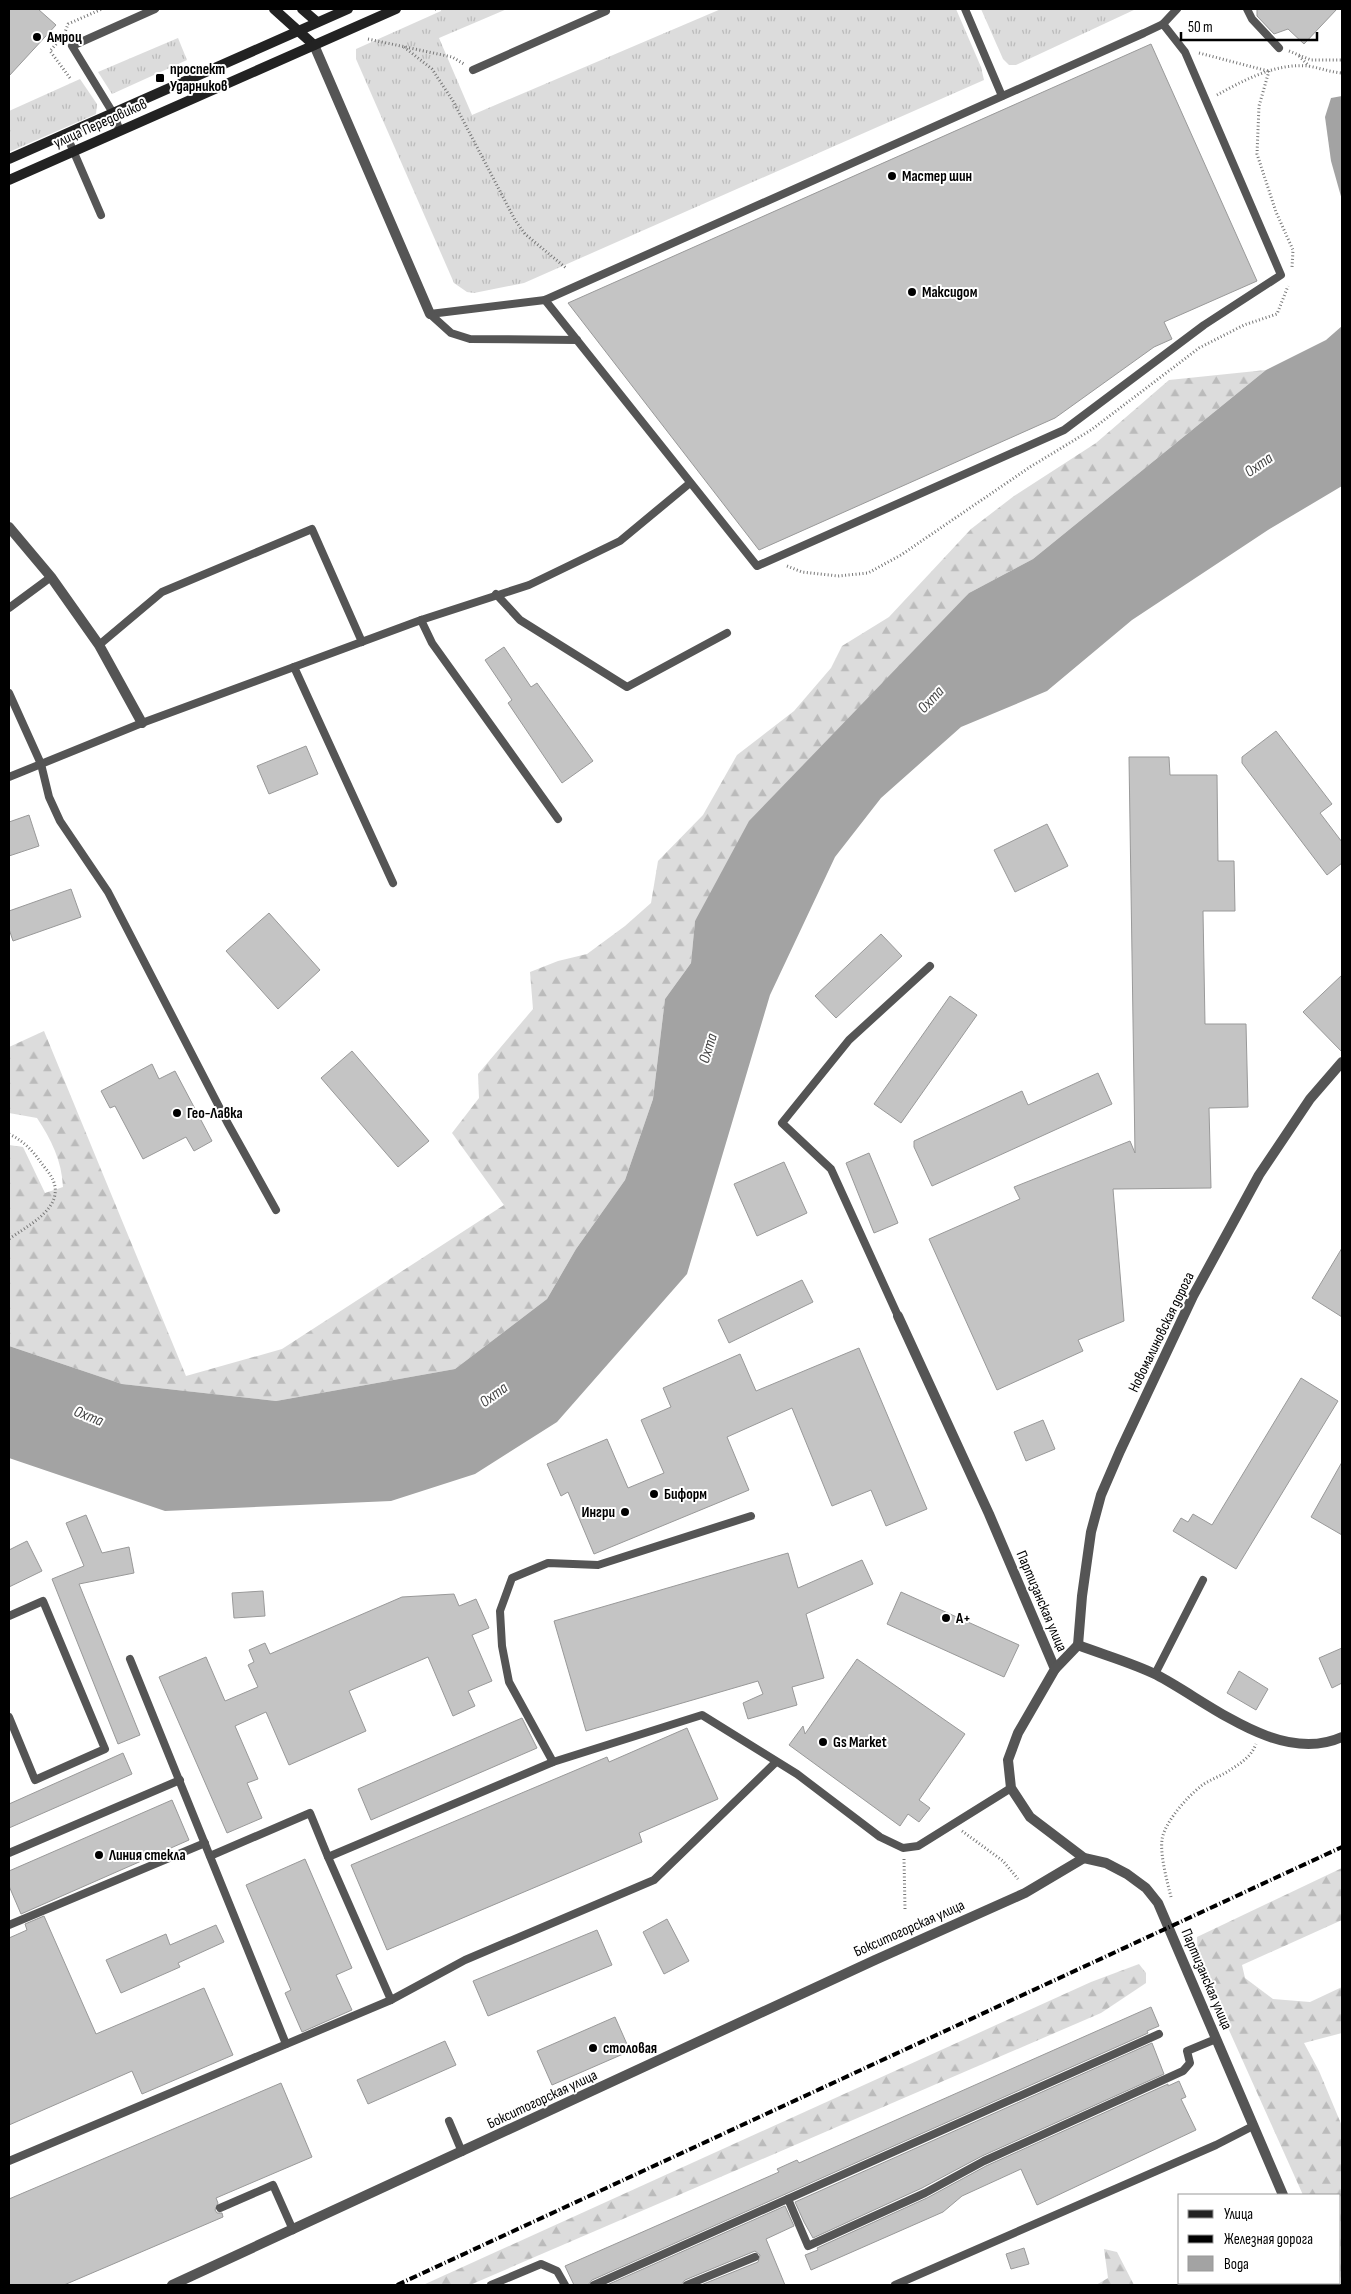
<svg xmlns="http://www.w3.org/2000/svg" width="1351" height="2294" font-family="'Sofia Sans Condensed',sans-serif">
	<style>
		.grass { fill: url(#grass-tufts) }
		.forest { fill: url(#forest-firs) }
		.water { fill: #a3a3a3 }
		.building { fill: #c4c4c4; stroke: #999 }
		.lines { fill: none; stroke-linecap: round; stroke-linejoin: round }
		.path { stroke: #777; stroke-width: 3; stroke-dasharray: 1 2.5; stroke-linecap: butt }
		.lane { stroke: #555; stroke-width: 8 }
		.street { stroke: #555; stroke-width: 10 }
		.secondary { stroke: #222; stroke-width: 10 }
		.rail { stroke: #000; stroke-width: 4; stroke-dasharray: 8 2.5 1 2.5; stroke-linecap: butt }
		.poi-dot { fill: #000; stroke: #fff; stroke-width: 2 }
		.labels { text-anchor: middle; stroke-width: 4; stroke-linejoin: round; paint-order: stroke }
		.poi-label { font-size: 15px; font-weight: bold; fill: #000; stroke: #fff; text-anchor: start }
		.street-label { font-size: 15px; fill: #000; stroke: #fff }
		.water-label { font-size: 16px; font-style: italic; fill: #444; stroke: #fff }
	</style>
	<defs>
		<pattern id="grass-tufts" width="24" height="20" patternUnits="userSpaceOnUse" patternTransform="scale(1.25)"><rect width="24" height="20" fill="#dcdcdc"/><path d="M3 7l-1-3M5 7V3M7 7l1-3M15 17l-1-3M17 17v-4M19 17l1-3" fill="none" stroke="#bbb"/></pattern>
		<pattern id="forest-firs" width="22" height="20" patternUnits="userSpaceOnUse" patternTransform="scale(1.25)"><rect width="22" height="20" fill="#dcdcdc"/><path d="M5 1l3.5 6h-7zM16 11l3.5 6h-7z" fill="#bbb"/></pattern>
	</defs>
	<rect width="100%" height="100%" fill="#fff"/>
	<!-- grass -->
	<g class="grass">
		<path d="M441 9H507L439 38 472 115 721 9H956L981 67 984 80 524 283 474 293 467 292 454 283 356 59V49L441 11Z"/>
		<path d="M981 9H1136L1016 65H1009L1003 59Z"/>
		<path d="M178 38 187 60 112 94 98 72Z"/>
		<path d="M80 79 97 104 96 114 9 152V111Z"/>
	</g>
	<!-- forest -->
	<g class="forest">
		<path d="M1266 370 1033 559 969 593 695 921 691 963 665 999 653 1099 625 1180 576 1249 547 1299 455 1369 276 1401 122 1384 9 1346V1145L23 1147 45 1193 63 1187C62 1161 51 1139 37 1118L9 1113V1047L44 1031 186 1376 282 1349 504 1205 452 1133 479 1098 478 1074 533 1009 530 972 558 961 587 954 625 926 651 903 658 861 703 815 737 755 794 711 831 668 842 646 889 617 971 529 1014 496 1096 443 1169 380Z"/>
		<path d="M1342 1868V1920L1242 1965 1245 1978 1273 1999 1310 2002 1342 1987V2033L1304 2043 1319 2071 1342 2126V2281L1340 2276V2195H1303L1198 1961 1197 1937Z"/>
		<path d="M1139 1964 1146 1973V1983L1101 2013 470 2285H423L1091 1982Z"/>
		<path d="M1104 2249 1117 2252 1134 2285H1096L1108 2278Z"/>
	</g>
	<!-- water -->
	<g class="water">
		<path d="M1342 96V200L1331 161 1325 117 1331 98Z"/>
		<path d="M1342 326V486L1268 530 1132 620 1047 691 961 727 881 798 835 857 770 995 687 1274 557 1422 475 1474 391 1501 165 1511 9 1458V1346L122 1384 276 1401 455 1369 547 1299 576 1249 625 1180 653 1099 665 999 691 963 695 921 749 821 969 593 1033 559 1266 370 1326 340Z"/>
	</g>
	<!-- building -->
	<g class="building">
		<path d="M9 9H38L56 25 9 76Z"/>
		<path d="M1257 9H1337L1304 44 1288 29 1274 34 1257 16Z"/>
		<path d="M1151 44 1257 281 1164 322 1172 339 1154 347 1055 418 759 550 568 303Z"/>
		<path d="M504 647 531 687 537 683 593 761 562 783 508 703 512 700 485 660Z"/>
		<path d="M1276 731 1332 804 1320 813 1342 842V863L1327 875 1242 763V757Z"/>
		<path d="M306 746 318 774 269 794 257 766Z"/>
		<path d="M1129 757H1169L1170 775H1217L1218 861H1234L1235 911H1203L1205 1024H1246L1248 1107 1209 1108 1211 1188 1113 1189 1124 1321 1078 1340 1083 1351 997 1390 929 1239 1020 1199 1014 1187 1130 1141 1135 1153Z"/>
		<path d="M29 815 39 846 9 856V822Z"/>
		<path d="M1047 824 1068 866 1015 892 994 850Z"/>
		<path d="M71 889 81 917 13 941 9 929V911Z"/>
		<path d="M269 913 320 970 278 1009 226 951Z"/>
		<path d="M881 934 902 956 836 1018 815 996Z"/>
		<path d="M1342 975V1052L1303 1012Z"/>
		<path d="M950 996 977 1015 901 1123 874 1104Z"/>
		<path d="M352 1051 429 1141 398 1167 321 1078Z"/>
		<path d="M152 1064 159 1079 175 1071 212 1141 194 1151 186 1137 143 1159 115 1106 110 1108 101 1091Z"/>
		<path d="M1098 1073 1112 1104 932 1186 914 1147V1141L1022 1091 1028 1105Z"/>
		<path d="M869 1153 898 1223 874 1233 846 1163Z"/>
		<path d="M784 1162 807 1213 757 1236 734 1184Z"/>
		<path d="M1342 1248V1317L1312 1298Z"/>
		<path d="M802 1280 813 1302 729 1343 718 1320Z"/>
		<path d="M859 1348 927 1509 886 1526 871 1490 832 1506 792 1408 727 1437 749 1490 594 1554 568 1492 561 1496 547 1464 607 1439 628 1488 664 1473 641 1420 671 1407 663 1388 740 1354 756 1391Z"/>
		<path d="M1301 1378 1338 1401 1236 1569 1173 1531 1181 1518 1188 1522 1193 1514 1212 1525Z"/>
		<path d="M1043 1420 1055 1449 1026 1461 1014 1432Z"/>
		<path d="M1342 1462V1535L1311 1517Z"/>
		<path d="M86 1515 102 1553 129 1547 134 1573 79 1584 140 1735 118 1744 52 1579 84 1566 66 1523Z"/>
		<path d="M27 1541 42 1571 9 1587V1550Z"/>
		<path d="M788 1553 798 1588 862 1560 873 1584 806 1614 824 1678 792 1687 797 1705 748 1719 743 1703 763 1694 758 1681 586 1731 554 1621Z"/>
		<path d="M263 1591 265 1616 234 1618 232 1593Z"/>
		<path d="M901 1592 1019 1645 1004 1677 887 1624Z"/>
		<path d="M454 1594 459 1606 476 1599 489 1628 472 1635 492 1681 468 1691 475 1706 453 1716 428 1657 349 1691 366 1731 289 1765 266 1712 235 1726 258 1779 247 1783 262 1818 227 1833 159 1677 206 1657 225 1701 258 1687 248 1665 254 1662 249 1650 265 1643 270 1654 402 1597Z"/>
		<path d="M1342 1648V1683L1332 1688 1319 1658Z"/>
		<path d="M857 1659 965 1734 919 1800 930 1808 919 1822 908 1814 900 1826 789 1745 803 1726 805 1734Z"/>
		<path d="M1239 1671 1268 1689 1256 1710 1227 1693Z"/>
		<path d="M522 1718 537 1748 371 1820 358 1789Z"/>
		<path d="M687 1728 718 1799 639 1833 642 1842 387 1950 351 1865 607 1757 609 1762Z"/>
		<path d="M123 1753 132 1774 9 1828V1804Z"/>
		<path d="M172 1800 189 1840 21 1914 9 1886V1871Z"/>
		<path d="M305 1859 352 1968 336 1975 352 2010 302 2032 285 1993 291 1990 246 1885Z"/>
		<path d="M44 1916 96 2034 204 1988 233 2055 142 2094 132 2071 9 2125V1938L27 1930 25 1924Z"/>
		<path d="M667 1919 689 1961 664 1974 643 1932Z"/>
		<path d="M216 1925 224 1942 178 1963 180 1967 121 1993 106 1960 166 1934 170 1945Z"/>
		<path d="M597 1930 612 1965 488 2016 473 1981Z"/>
		<path d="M1151 2007 1159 2026 1147 2031 1148 2033 592 2280 588 2285H574L565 2266 779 2172 777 2169 797 2160 799 2163Z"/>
		<path d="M615 2017 630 2051 552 2085 537 2051Z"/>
		<path d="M445 2041 456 2065 368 2104 357 2080Z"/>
		<path d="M1152 2043 1164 2074 982 2156 922 2188 813 2238 804 2222 795 2202Z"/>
		<path d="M1179 2081 1186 2097 1181 2099 1196 2130 1037 2205 1021 2169 962 2196 943 2212 811 2270 805 2255 818 2250 817 2248 927 2198 986 2166 1168 2084V2086Z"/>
		<path d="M281 2083 312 2157 216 2198 218 2203 215 2210 217 2213H222L223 2217 64 2285H9V2199Z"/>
		<path d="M785 2206 794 2226 766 2239 785 2285H701L758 2262 760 2255 755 2251 685 2280 681 2285H607Z"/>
		<path d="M1024 2248 1029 2264 1011 2269 1006 2254Z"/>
	</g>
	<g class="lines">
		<!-- path -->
		<g class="path">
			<path d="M435 9H438"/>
			<path d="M368 39 452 57 464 64"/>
			<path d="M404 47 432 69 453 101 515 220 525 234 566 268"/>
			<path d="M1289 51 1311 60H1342"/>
			<path d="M1199 53 1268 71"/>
			<path d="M1299 56 1309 66"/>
			<path d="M1269 71 1259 106 1257 154 1276 212 1293 250 1292 267"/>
			<path d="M70 78 50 51 64 35 68 24 102 9"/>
			<path d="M1217 95C1244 80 1276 63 1308 66 1320 68 1330 72 1342 73"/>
			<path d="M787 566 802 572 838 576 868 573 901 555 1030 467 1091 430 1199 348 1244 325 1277 314 1288 286"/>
			<path d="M9 1134C24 1141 33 1151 42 1164 46 1169 51 1175 53 1180 65 1208 27 1226 9 1239"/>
			<path d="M962 1831 1003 1861 1018 1879"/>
			<path d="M904 1859 905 1909"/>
			<path d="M1171 1897C1167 1881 1160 1855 1162 1840 1164 1823 1187 1797 1200 1787 1208 1780 1220 1777 1230 1770 1241 1763 1251 1757 1256 1744"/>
		</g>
		<!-- lane -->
		<g class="lane">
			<path d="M965 9 1002 96"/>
			<path d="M1247 9 1252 19 1279 48"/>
			<path d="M473 70 606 11"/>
			<path d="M120 131 113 113 72 46 155 9"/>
			<path d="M66 134 101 215"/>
			<path d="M545 300 757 566 1064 430 1204 325 1281 275 1185 52 1163 24"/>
			<path d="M430 314 545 300 1144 33 1163 24 1177 9"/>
			<path d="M430 314 451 333 470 339 577 340"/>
			<path d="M496 594 520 620 627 687 727 633"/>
			<path d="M9 608 51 577"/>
			<path d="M421 620 432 643 558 819"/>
			<path d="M99 645 162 592 312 529 362 642"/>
			<path d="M294 667 393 883"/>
			<path d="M9 693 41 764 49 797 60 821 108 892 227 1122 276 1210"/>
			<path d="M9 777 142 723 421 620 529 585 620 541 690 483"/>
			<path d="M898 1316 831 1169 782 1123 849 1040 930 966"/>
			<path d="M9 1616 43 1601 105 1749 35 1780 9 1717"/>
			<path d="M130 1659 286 2044"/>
			<path d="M1155 1674 1203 1580"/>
			<path d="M553 1762 509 1682 502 1646 500 1611 512 1578 548 1563 598 1565 751 1516"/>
			<path d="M9 1853 180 1780"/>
			<path d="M210 1856 310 1813 328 1857"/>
			<path d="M9 1925 205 1843"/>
			<path d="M391 2000 328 1857 553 1762 702 1715 797 1774 880 1837 903 1848 918 1846 1011 1788"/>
			<path d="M449 2121 462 2152"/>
			<path d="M9 2161 391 2000 465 1960 654 1880 776 1762"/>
			<path d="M788 2199 808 2246 925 2193 984 2161 1183 2071 1190 2063 1187 2051 1216 2039"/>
			<path d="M220 2208 273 2185 293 2230"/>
			<path d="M491 2285 541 2264 557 2271 565 2285"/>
			<path d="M594 2285 1159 2034"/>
			<path d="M687 2285 755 2257"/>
			<path d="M895 2285 1216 2145 1253 2126"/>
		</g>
		<!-- street -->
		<g class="street">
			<path d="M314 45 430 314"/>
			<path d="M9 527 51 577 99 645 142 723"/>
			<path d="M898 1316 989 1514 1055 1669 1018 1733 1008 1760 1011 1788 1030 1817 1084 1858 1106 1863 1127 1874 1146 1888 1158 1903 1283 2195"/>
			<path d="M1078 1645 1082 1596 1091 1532 1101 1495 1120 1451 1193 1296 1259 1175 1310 1099 1342 1062"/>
			<path d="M1055 1669 1078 1645C1104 1655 1133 1663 1157 1675 1210 1703 1280 1765 1342 1737"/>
			<path d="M1322 2283 1323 2285"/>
			<path d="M172 2285 875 1960 1025 1893 1084 1858"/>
		</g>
		<!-- secondary -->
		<g class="secondary">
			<path d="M274 9 314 45"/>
			<path d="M302 9 317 22"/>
			<path d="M9 159 348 9"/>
			<path d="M9 180 396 9"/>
		</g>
		<!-- rail -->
		<path class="rail" d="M397 2285 1342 1847"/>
	</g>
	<!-- markers -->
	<g class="poi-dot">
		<circle cx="37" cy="37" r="5"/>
		<rect x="155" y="73" width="10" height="10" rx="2.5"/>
		<circle cx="892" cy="176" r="5"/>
		<circle cx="912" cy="292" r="5"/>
		<circle cx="177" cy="1113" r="5"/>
		<circle cx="654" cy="1494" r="5"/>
		<circle cx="625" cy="1512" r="5"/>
		<circle cx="946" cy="1618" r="5"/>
		<circle cx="823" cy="1742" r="5"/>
		<circle cx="99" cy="1855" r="5"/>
		<circle cx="593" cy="2048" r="5"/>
	</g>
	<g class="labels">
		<!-- poi labels -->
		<g class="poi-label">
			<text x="47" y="42">Амроц</text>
			<text x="170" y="74">проспект<tspan x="170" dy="17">Ударников</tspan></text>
			<text x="902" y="181">Мастер шин</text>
			<text x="922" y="297">Максидом</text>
			<text x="187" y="1118">Гео-Лавка</text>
			<text x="664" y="1499">Биформ</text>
			<text x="615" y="1517" text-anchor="end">Ингри</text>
			<text x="956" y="1623">А+</text>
			<text x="833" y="1747">Gs Market</text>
			<text x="109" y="1860">Линия стекла</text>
			<text x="603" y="2053">столовая</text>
		</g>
		<!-- street labels -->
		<g class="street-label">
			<text transform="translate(100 123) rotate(-24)" y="5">улица Передовиков</text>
			<text transform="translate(1161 1332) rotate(-64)" y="5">Новомалиновская дорога</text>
			<text transform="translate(1042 1601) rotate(67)" y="5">Партизанская улица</text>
			<text transform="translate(909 1928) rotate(-24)" y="5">Бокситогорская улица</text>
			<text transform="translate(1207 1979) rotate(67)" y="5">Партизанская улица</text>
			<text transform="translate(542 2099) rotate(-25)" y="5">Бокситогорская улица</text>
		</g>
		<!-- water labels -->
		<g class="water-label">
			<text transform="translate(1258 464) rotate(-35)" y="6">Охта</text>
			<text transform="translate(930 699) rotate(-47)" y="6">Охта</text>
			<text transform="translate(707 1048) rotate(-73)" y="6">Охта</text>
			<text transform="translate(493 1394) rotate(-36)" y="6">Охта</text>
			<text transform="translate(89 1415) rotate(22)" y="6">Охта</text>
		</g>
	</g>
	<!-- border -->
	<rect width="1351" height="2294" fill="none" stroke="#000000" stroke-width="20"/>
	<!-- legend -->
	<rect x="1178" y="2194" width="162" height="90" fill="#ffffff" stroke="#999999"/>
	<rect x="1188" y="2210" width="25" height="8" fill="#222222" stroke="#999999"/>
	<text x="1224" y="2219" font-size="15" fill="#000000">Улица</text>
	<rect x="1188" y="2235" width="25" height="8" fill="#000000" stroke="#999999"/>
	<text x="1224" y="2244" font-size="15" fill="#000000">Железная дорога</text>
	<rect x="1188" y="2256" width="25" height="15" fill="#a3a3a3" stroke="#999999"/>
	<text x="1224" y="2269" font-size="15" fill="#000000">Вода</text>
	<!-- scale -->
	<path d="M1181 32v8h136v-8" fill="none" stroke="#000000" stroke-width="2.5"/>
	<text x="1188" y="32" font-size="15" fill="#000000" stroke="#ffffff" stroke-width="4" paint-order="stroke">50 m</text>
</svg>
